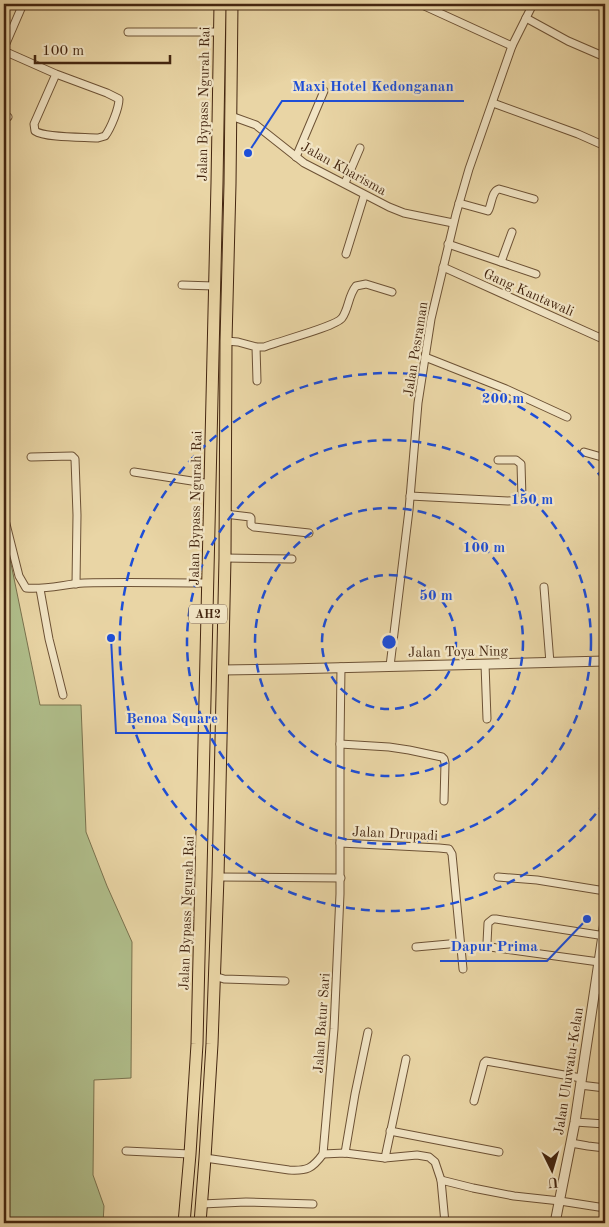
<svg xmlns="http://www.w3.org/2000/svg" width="609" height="1227" font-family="'Old Standard TT',serif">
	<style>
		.green { fill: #b0be8b; stroke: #7a724e }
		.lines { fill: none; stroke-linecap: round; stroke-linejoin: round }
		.minor-casing { stroke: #6d5235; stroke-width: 9 }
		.tertiary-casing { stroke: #6d5235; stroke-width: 11 }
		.trunk-casing { stroke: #442610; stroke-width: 13 }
		.minor { stroke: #f1e4c4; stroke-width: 7 }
		.tertiary { stroke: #f1e4c4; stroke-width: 9 }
		.trunk { stroke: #e9d5a5; stroke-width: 11 }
		.ring { fill: none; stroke: #1d4ed8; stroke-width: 2.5; stroke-dasharray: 9 6 }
		.labels { text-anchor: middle; stroke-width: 4.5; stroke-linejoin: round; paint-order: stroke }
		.shield { fill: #f1e4c4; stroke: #785f46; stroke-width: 1 }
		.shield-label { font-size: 12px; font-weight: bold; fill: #442610 }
		.street-label { font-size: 14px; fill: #442610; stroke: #f1e4c4 }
		.centre { fill: #1d4ed8; stroke: #f1e4c4; stroke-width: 2.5 }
		.ring-label { font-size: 15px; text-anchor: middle; font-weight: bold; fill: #1d4ed8; stroke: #f1e4c4; stroke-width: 4.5; stroke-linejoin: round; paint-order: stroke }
		.leader { fill: none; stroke: #1d4ed8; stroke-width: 2 }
		.callout-dot { fill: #1d4ed8; stroke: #f1e4c4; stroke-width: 2 }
		.callout-label { font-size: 15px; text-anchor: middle; font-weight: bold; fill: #1d4ed8; stroke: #f1e4c4; stroke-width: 4.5; stroke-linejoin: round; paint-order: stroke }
	</style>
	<rect width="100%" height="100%" fill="#e9d5a5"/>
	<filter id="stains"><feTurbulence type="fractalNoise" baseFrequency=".004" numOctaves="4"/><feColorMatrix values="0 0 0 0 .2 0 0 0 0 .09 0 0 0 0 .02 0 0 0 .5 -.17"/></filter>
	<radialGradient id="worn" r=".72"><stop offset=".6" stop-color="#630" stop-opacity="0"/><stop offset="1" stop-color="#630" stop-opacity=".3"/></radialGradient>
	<!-- green -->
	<path class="green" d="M9 554 40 705H81L86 832 107 886 132 942 131 1078 94 1080 93 1175 104 1206 103 1223H4V555Z"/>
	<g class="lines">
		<!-- minor casing -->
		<g class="minor-casing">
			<g id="minor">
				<path d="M420 4 512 46"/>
				<path d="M526 18 568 41 605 57"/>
				<path d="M128 32H219"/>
				<path d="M4 48 23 4"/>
				<path d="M4 51 56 74 107 93 119 99C119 108 111 128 105 136L98 138C84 137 45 138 35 131L34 124 56 74"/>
				<path d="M493 103 578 134 605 146"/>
				<path d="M4 115 8 117"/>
				<path d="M231 116 256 125 304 163 389 207 404 213 453 223"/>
				<path d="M296 157 324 91"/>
				<path d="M345 183 360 148"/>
				<path d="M459 203 488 211 489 209C492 202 492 191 499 189L534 199"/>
				<path d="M448 244 536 274"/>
				<path d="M346 254 364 196"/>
				<path d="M501 262 512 232"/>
				<path d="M443 267 605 340"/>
				<path d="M182 285 214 286"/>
				<path d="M226 341 238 342 256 347 257 381"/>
				<path d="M256 347H264C279 341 335 327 342 318 349 308 348 296 356 286L366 284 392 292"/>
				<path d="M425 357 506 389 567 417"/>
				<path d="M584 452 605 458"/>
				<path d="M31 457 72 456 75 459 77 515 76 584"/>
				<path d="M134 472 211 484"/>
				<path d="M410 496 508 501 520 500 522 498 521 464 516 460H498"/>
				<path d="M225 514 250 517 251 518V525L254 527 309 533"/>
				<path d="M4 516 19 576 26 588C46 590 65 584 84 583 126 582 167 583 209 583"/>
				<path d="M225 558 292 559"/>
				<path d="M544 587 550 663"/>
				<path d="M40 589 49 639 63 695"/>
				<path d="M485 664 487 719"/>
				<path d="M390 666 409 510 418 403 431 319 456 214 469 169 512 46 533 4"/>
				<path d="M340 744 389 747 409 750 442 757 444 759 445 763 444 801"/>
				<path d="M340 843 439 848 449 849 452 854 463 969"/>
				<path d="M218 877 341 878"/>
				<path d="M498 877 537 880 605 891"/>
				<path d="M416 947 460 943"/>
				<path d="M599 962 490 947 487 943 488 923 493 919H496L605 936"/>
				<path d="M214 976 224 979 285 981"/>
				<path d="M595 989 605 992"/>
				<path d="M580 1085 605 1088"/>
				<path d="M474 1101 484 1063 486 1061 581 1078"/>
				<path d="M575 1122 605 1124"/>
				<path d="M390 1131 499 1152"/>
				<path d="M571 1143 588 1146 605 1148"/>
				<path d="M126 1151 190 1154"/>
				<path d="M345 1153 355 1094 368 1032"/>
				<path d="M323 1154 345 1153 385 1158 417 1155 429 1157 435 1162 441 1180 445 1223"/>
				<path d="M205 1158 289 1170C307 1171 312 1169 323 1154L334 1029 340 894V744L341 667"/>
				<path d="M385 1158 406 1059"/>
				<path d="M441 1180 473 1188 514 1196 560 1201 605 1208"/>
				<path d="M202 1204 246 1202 313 1204"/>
			</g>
		</g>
		<!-- tertiary casing -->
		<g class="tertiary-casing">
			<g id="tertiary">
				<path d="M222 670 288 669 605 661"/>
				<path d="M555 1223 575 1122 605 922"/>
			</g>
		</g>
		<!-- trunk casing -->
		<g class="trunk-casing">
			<g id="trunk">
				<path d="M184 1223 190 1154 197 1044 217 183 220 4"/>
				<path d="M200 1223 205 1158 212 1044 218 877 225 558 226 341 230 184 232 4"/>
			</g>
		</g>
		<!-- minor -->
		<use href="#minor" class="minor"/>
		<!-- tertiary -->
		<use href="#tertiary" class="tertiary"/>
		<!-- trunk -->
		<use href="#trunk" class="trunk"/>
	</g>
	<!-- distance rings -->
	<g class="ring">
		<circle cx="389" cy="642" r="67"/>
		<circle cx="389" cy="642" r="134"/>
		<circle cx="389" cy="642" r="202"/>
		<path d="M605 802A269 269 0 1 1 605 482"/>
	</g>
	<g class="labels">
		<!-- shield labels -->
		<rect class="shield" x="189" y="604.5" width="38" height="19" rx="4"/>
		<g class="shield-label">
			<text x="208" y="618">AH2</text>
		</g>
		<!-- street labels -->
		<g class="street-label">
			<text transform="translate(203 104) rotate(-89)" y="5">Jalan Bypass Ngurah Rai</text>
			<text transform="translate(344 168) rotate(29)" y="5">Jalan Kharisma</text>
			<text transform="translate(529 292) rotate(24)" y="5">Gang Kantawali</text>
			<text transform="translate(415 349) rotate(-81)" y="5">Jalan Pesraman</text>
			<text transform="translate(195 508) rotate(-89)" y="5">Jalan Bypass Ngurah Rai</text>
			<text transform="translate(458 651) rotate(-1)" y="5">Jalan Toya Ning</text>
			<text transform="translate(395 833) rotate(3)" y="5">Jalan Drupadi</text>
			<text transform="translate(186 913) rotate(-88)" y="5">Jalan Bypass Ngurah Rai</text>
			<text transform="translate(321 1023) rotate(-86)" y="5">Jalan Batur Sari</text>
			<text transform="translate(568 1071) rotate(-81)" y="5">Jalan Uluwatu-Kelan</text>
		</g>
	</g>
	<circle cx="389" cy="642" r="8" class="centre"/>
	<g class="ring-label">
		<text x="503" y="403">200 m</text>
		<text x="532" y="504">150 m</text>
		<text x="484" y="552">100 m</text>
		<text x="436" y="600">50 m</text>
	</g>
	<!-- callouts -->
	<path class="leader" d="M248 153L282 101H464M111 638L116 733H228M587 919L547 961H440"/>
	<g class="callout-dot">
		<circle cx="248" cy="153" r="5"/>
		<circle cx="111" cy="638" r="5"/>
		<circle cx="587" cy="919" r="5"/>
	</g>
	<g class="callout-label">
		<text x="373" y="91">Maxi Hotel Kedonganan</text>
		<text x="172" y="723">Benoa Square</text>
		<text x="494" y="951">Dapur Prima</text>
	</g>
	<!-- margin -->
	<rect width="609" height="1227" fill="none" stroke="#e9d5a5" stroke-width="20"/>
	<rect x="5" y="5" width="599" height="1217" fill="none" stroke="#442610" stroke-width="2.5"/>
	<rect x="10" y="10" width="589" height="1207" fill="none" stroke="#442610"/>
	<!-- north arrow -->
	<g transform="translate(552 1170) rotate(175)" stroke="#f1e4c4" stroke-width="4" paint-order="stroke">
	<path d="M0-4L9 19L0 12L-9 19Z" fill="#442610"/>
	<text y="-8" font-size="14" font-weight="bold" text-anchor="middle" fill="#442610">U</text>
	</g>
	<!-- scale -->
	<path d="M35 55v8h135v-8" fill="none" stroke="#442610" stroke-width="2.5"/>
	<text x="42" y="55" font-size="15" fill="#442610" stroke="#f1e4c4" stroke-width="4" paint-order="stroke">100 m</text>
	<rect width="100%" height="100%" filter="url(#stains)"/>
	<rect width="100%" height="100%" fill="url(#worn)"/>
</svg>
